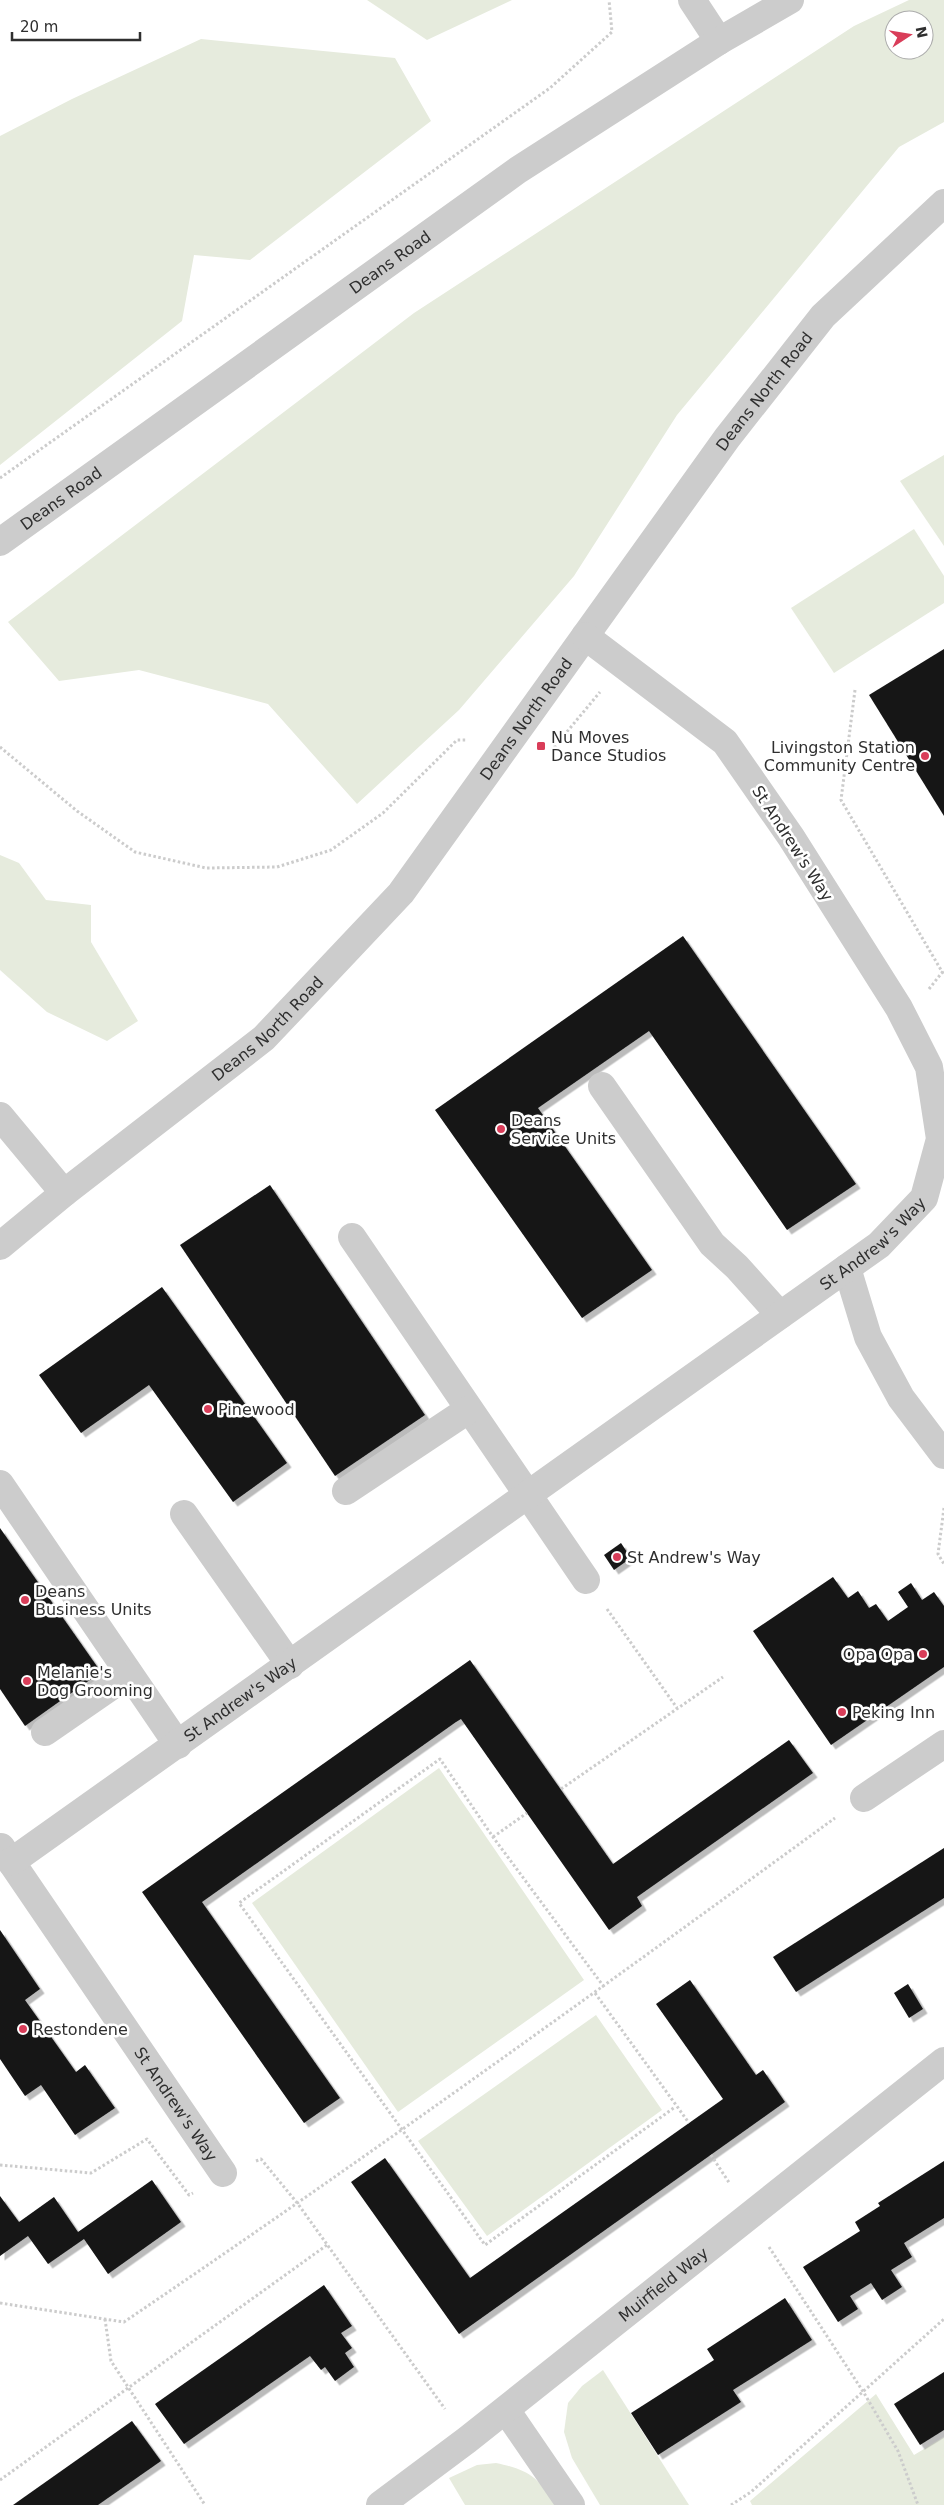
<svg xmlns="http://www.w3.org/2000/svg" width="944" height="2505" font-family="'DejaVu Sans',sans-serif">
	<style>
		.green { fill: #e6ebdd; fill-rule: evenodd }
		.building { fill: #161616; filter: url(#shadow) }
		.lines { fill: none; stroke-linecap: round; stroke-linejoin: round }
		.path { stroke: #ccc; stroke-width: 3; stroke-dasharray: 2.5 2.5; stroke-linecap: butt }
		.minor { stroke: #ccc; stroke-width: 28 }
		.poi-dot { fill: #d93d59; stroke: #fff; stroke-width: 2 }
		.labels { text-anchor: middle; stroke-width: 5; stroke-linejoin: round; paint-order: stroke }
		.street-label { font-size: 16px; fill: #2f2f2f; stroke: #fff }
		.poi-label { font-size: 16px; fill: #2f2f2f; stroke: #fff; text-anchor: start }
	</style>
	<defs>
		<filter id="shadow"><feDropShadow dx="4.5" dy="4.5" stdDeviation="0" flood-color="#0004"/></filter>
	</defs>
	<rect width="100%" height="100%" fill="#fff"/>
	<!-- green -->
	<g class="green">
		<path d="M367 0H512L427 40Z"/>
		<path d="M909 0H944V122L899 147 677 415 574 576 459 710 357 804 268 704 139 670 59 681 8 622 414 313 854 26ZM894 20H924V50H894Z"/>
		<path d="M201 39 395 58 431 121 250 260 194 255 182 321 0 465V136L72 99Z"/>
		<path d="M944 455V546L900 481Z"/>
		<path d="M914 529 944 576V603L834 673 791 608Z"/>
		<path d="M0 855 19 863 46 900 91 905V942L138 1021 107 1041 47 1012 0 970Z"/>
		<path d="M439 1768 584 1980 398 2112 252 1903Z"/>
		<path d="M596 2015 662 2110 487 2236 418 2141Z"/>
		<path d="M603 2370 689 2505H600L572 2458 564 2432 568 2403 582 2386Z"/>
		<path d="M876 2394 914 2455 944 2437V2505H752L750 2501Z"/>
		<path d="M496 2463C529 2470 538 2477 555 2505H465L449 2478 477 2465Z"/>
	</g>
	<!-- building -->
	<g class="building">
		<path d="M944 649V816L869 695Z"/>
		<path d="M683 936 856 1184 787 1230 649 1031 538 1108 652 1270 582 1318 435 1110Z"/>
		<path d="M270 1185 425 1415 335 1476 180 1245Z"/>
		<path d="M162 1287 287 1463 233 1502 149 1385 81 1433 39 1375Z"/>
		<path d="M0 1528 101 1672 25 1726 0 1689Z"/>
		<path d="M621 1543 631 1558 614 1570 604 1555Z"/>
		<path d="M833 1577 848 1598 858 1591 869 1608 876 1604 888 1621 908 1607 898 1592 911 1583 922 1600 934 1592 944 1606V1667L831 1745 753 1631Z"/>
		<path d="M470 1660 613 1864 789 1740 813 1773 637 1897 642 1906 609 1930 461 1719 456 1722 202 1902 340 2098 304 2123 142 1892Z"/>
		<path d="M944 1848V1898L796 1992 773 1957Z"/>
		<path d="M0 1930 40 1989 25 2000 76 2072 85 2065 115 2108 75 2135 41 2085 25 2096 0 2059Z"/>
		<path d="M690 1980 756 2075 763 2070 785 2102 459 2334 351 2182 385 2158 470 2278 723 2099 656 2004Z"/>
		<path d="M908 1984 923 2009 909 2018 894 1993Z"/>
		<path d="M944 2161V2218L904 2243 912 2257 891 2270 902 2287 882 2300 871 2283 850 2296 858 2309 838 2322 803 2267 860 2231 855 2222 880 2206 878 2203Z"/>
		<path d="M152 2180 181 2222 108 2274 84 2239 48 2264 28 2236 0 2256V2196L19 2222 54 2197 78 2232Z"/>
		<path d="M324 2285 352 2326 341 2333 352 2348 345 2353 354 2367 335 2381 325 2367 321 2370 310 2356 184 2444 155 2404Z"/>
		<path d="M785 2298 812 2340 733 2390 741 2402 658 2455 631 2413 714 2360 707 2349Z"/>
		<path d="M944 2372V2430L920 2445 894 2404Z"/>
		<path d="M132 2421 161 2461 98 2505H13Z"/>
	</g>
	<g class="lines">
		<!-- path -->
		<g class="path">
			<path d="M0 478 550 88 612 32 609 0"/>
			<path d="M855 690 841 800 944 975"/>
			<path d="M0 747 77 811 135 852 206 868 277 867 331 850 383 813 457 740H466"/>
			<path d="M551 751 600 692"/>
			<path d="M929 989 944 970"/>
			<path d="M944 1508 938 1554 944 1564"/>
			<path d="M607 1609 677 1708"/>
			<path d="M561 1789 723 1677"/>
			<path d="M493 1837 527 1813"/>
			<path d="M604 1987 493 1837 440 1759 239 1903 485 2245 675 2107"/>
			<path d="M595 1993 689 2123"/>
			<path d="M711 2155 730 2184"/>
			<path d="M256 2161 261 2159 298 2204 445 2409"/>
			<path d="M0 2165 91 2173 147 2139 189 2195 193 2193"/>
			<path d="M769 2247 864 2393 898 2451 918 2505"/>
			<path d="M0 2303 124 2322C365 2159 600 1989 835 1818"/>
			<path d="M105 2319 111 2361 205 2505"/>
			<path d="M0 2480 327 2245"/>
			<path d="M731 2505 751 2492 944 2319"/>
		</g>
		<!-- minor -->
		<g class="minor">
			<path d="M692 0 719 41"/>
			<path id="s1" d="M0 542 518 170 719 41 790 0"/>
			<path d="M602 1086 712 1244 737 1267 780 1315"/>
			<path d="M0 1116 64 1193"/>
			<path d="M352 1237 586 1580"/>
			<path id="s2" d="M0 1246 64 1193 264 1038 401 893 727 438 823 316 944 203"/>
			<path d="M847 1268 868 1337 901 1398 944 1455"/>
			<path d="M0 1484 178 1745"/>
			<path d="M346 1491 468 1410"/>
			<path d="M184 1514 290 1665"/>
			<path d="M45 1732 129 1674"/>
			<path d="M864 1798 944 1744"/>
			<path id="s3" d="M1 1847 223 2173"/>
			<path id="s4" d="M11 1862 879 1245 924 1198 940 1139 929 1067 899 1008 791 837 725 742 585 636"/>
			<path d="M506 2410 571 2505"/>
			<path id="s5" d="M380 2505 467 2440 944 2061"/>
		</g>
	</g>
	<!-- markers -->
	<g class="poi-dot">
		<rect x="536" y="741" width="10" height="10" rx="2.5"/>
		<circle cx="925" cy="756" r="5"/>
		<circle cx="501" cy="1129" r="5"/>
		<circle cx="208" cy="1409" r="5"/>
		<circle cx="617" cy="1557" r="5"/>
		<circle cx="25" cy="1600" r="5"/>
		<circle cx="923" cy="1654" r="5"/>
		<circle cx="27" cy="1681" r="5"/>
		<circle cx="842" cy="1712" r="5"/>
		<circle cx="23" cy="2029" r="5"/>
	</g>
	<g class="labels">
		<!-- street labels -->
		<g class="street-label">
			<text dy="6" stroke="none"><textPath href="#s1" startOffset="480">Deans Road</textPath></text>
			<text dy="6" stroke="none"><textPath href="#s2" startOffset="1155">Deans North Road</textPath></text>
			<text dy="6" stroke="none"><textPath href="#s1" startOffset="75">Deans Road</textPath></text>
			<text dy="6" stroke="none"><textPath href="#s2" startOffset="750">Deans North Road</textPath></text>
			<text transform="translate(793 843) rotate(57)" y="6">St Andrew's Way</text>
			<text dy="6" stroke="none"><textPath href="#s2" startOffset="345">Deans North Road</textPath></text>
			<text dy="6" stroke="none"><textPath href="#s4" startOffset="1061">St Andrew's Way</textPath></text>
			<text dy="6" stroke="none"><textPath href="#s4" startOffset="281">St Andrew's Way</textPath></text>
			<text dy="6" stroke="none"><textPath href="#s3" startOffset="311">St Andrew's Way</textPath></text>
			<text dy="6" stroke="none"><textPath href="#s5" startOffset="359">Muirfield Way</textPath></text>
		</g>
		<!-- poi labels -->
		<g class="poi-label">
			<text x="551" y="743">Nu Moves<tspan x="551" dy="18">Dance Studios</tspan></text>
			<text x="915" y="753" text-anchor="end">Livingston Station<tspan x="915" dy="18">Community Centre</tspan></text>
			<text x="511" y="1126">Deans<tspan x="511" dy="18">Service Units</tspan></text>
			<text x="218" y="1415">Pinewood</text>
			<text x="627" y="1563">St Andrew's Way</text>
			<text x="35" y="1597">Deans<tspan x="35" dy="18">Business Units</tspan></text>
			<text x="913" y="1660" text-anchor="end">Opa Opa</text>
			<text x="37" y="1678">Melanie's<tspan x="37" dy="18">Dog Grooming</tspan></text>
			<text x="852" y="1718">Peking Inn</text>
			<text x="33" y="2035">Restondene</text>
		</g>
	</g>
	<!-- north arrow -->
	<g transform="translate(909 35) rotate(78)"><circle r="24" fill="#ffffff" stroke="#acacac"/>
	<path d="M0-4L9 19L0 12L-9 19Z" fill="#d93d59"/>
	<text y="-8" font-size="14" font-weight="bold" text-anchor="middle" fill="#2f2f2f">N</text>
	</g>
	<!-- scale -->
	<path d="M12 32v8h128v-8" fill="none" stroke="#2f2f2f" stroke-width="2.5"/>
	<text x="20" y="32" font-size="15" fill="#2f2f2f" stroke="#ffffff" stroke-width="4" paint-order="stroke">20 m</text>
</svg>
